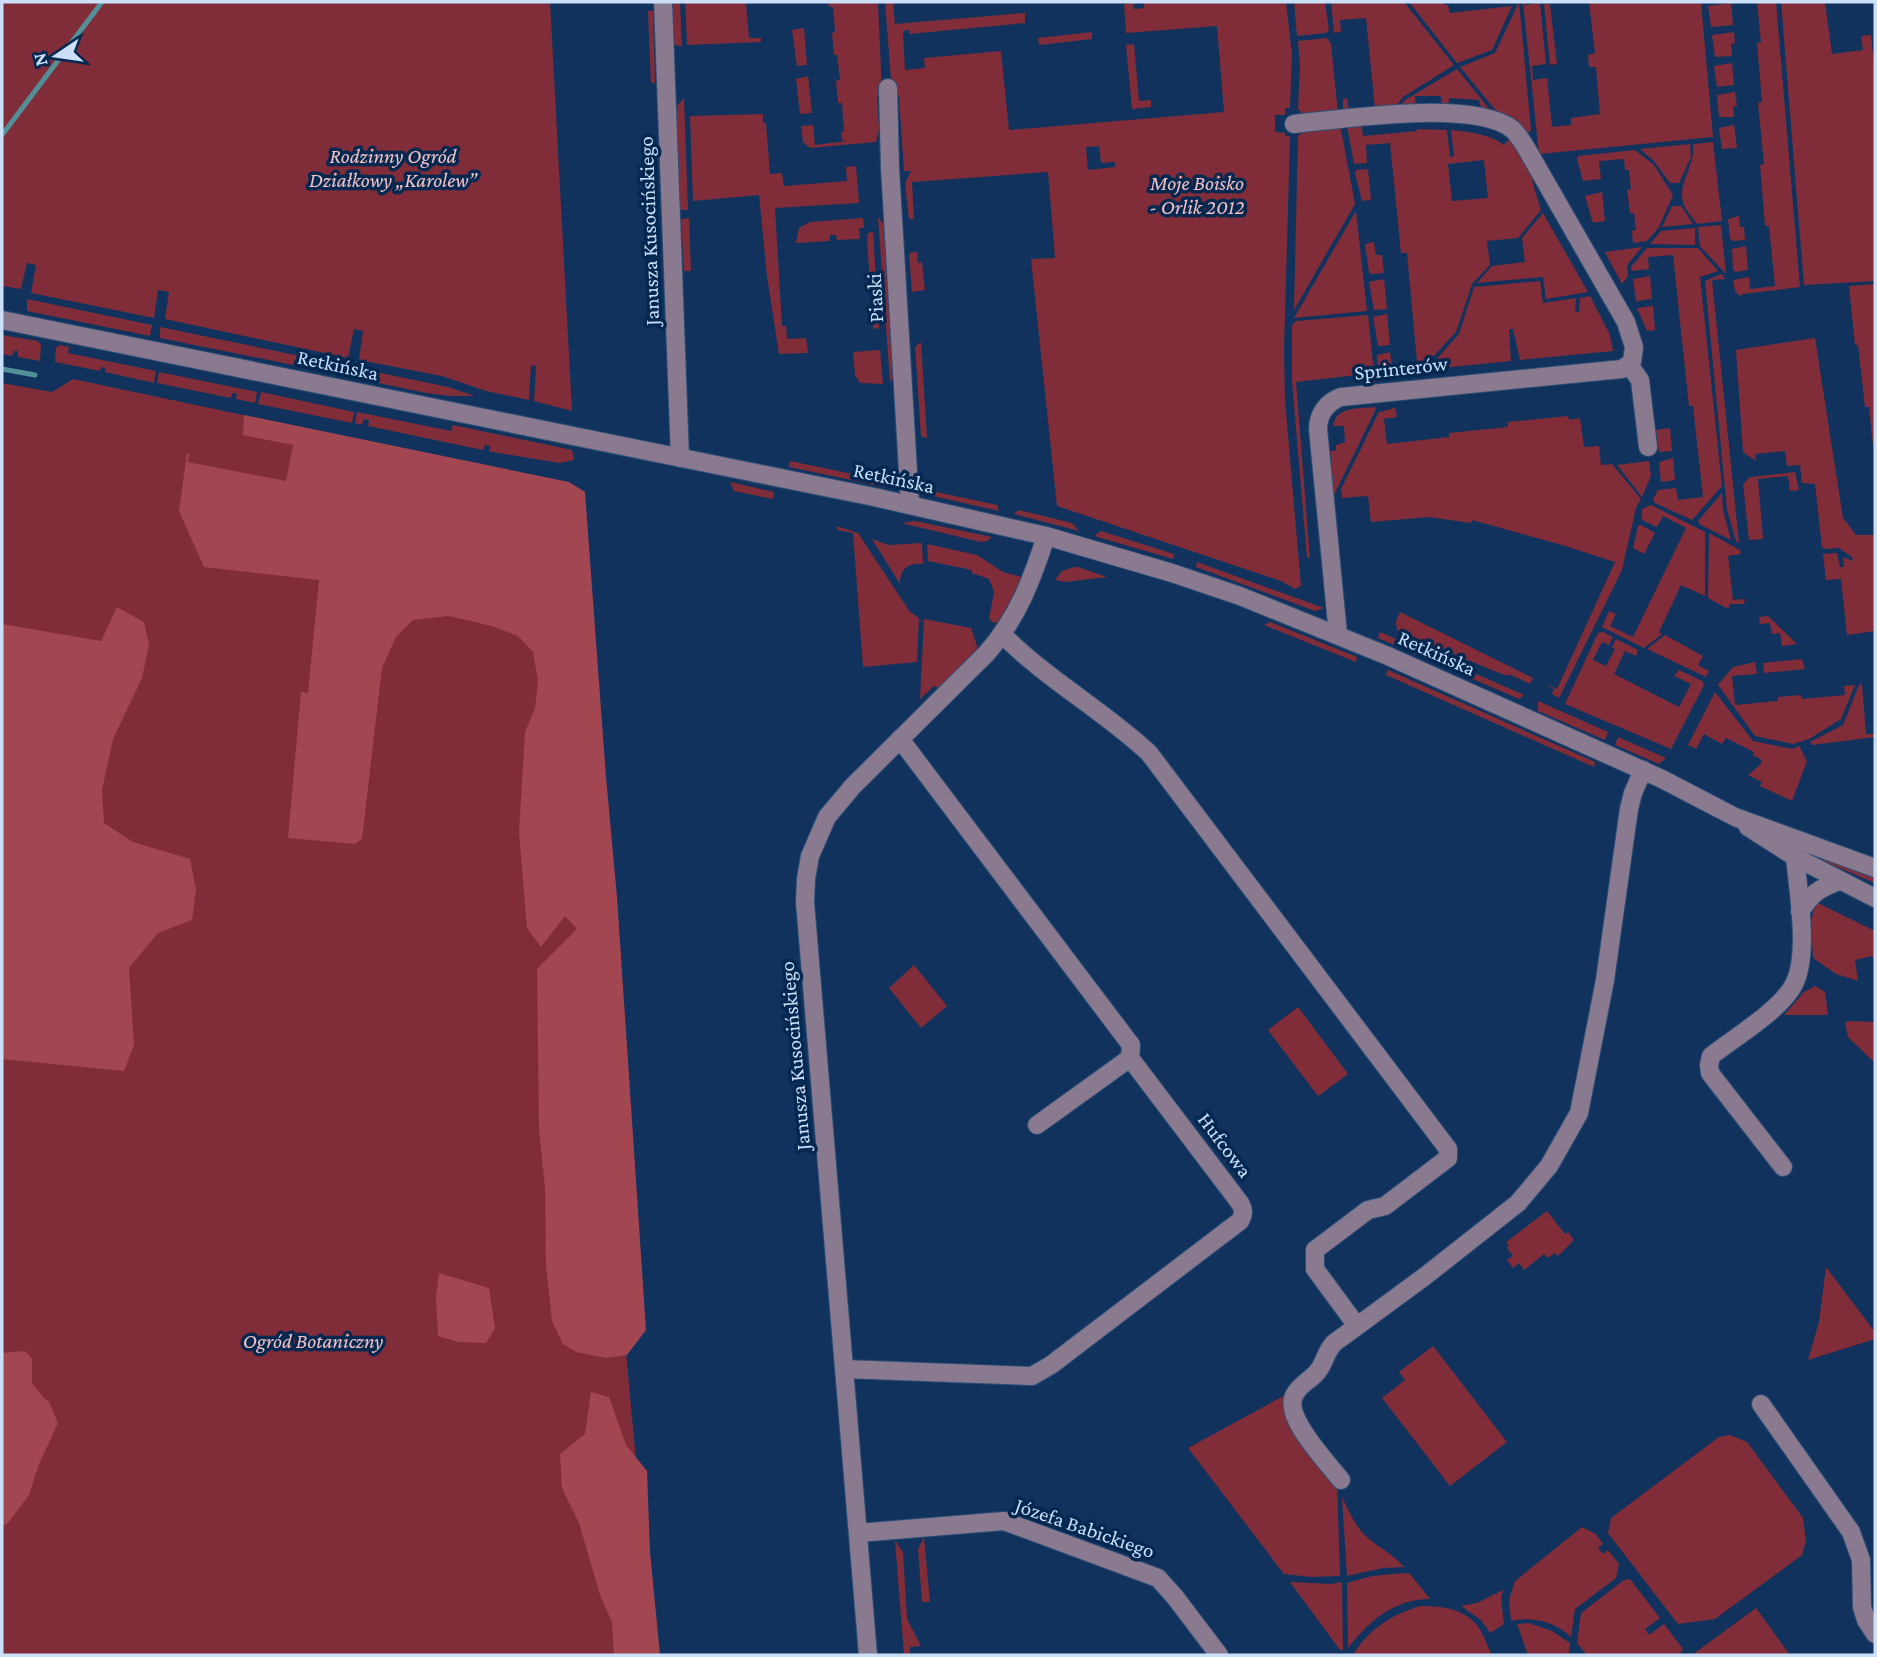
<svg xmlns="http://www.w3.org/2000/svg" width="1877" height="1657" font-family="'Crimson Pro',serif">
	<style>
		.green { fill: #812d39; fill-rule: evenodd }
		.forest { fill: #a24651 }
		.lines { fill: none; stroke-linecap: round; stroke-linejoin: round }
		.stream { stroke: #538f97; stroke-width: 5 }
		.minor-casing { stroke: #2e4e76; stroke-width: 20 }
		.minor { stroke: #897a90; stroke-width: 18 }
		.labels { text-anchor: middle; stroke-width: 7; stroke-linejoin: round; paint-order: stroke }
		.park-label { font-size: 21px; font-style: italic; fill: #f5c0c2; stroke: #052851 }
		.street-label { font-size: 21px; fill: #cbdff9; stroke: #052851 }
	</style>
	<rect width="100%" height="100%" fill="#10325d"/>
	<!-- green -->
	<g class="green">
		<path d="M2 2H550L572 411 534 401 536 366 531 365 529 400 486 391 442 376 359 360 363 331 354 329 348 358 165 319 169 292 158 290 154 318 31 293 36 265 27 263 21 289 2 286Z"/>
		<path d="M671 2H680L682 47 673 44Z"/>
		<path d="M685 2H751L746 3 749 38H761V42L687 45Z"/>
		<path d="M828 2H878L882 94 877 97 879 129 876 142 810 148 803 142 801 126 813 125 815 145 846 141 842 140 841 132 844 131 842 103H838L836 81 840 80 837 55H834L832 33 835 32 833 7H829Z"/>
		<path d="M885 2H893L895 24 1025 13V23L909 34V30L903 31 905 70 925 68 924 58 1001 51 1009 130 1224 112 1217 26 1126 33 1124 4 1133 3 1134 9 1144 8V2H1286L1292 55 1290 108H1285V115H1275V132L1285 133V136H1290L1284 351 1285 400 1301 586 1295 589 1281 581 1057 506 1031 259 1055 258 1048 172 912 182 914 219H909L905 183 911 171H904L899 96 892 92ZM1099 146 1101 163 1115 162V167L1088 170 1086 147Z"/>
		<path d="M1294 2H1325L1329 30 1326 33 1297 36Z"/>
		<path d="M1331 2H1404L1454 65 1403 97 1393 110 1343 113V99L1347 98 1349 112 1375 109 1366 18 1340 20 1341 32 1334 33Z"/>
		<path d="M1409 2H1444V5H1448L1450 13 1512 6 1492 50 1457 63Z"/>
		<path d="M1519 2 1531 130 1525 137 1502 118 1460 67 1495 53Z"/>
		<path d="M1523 2 1526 5 1540 3 1546 64 1532 66 1533 80 1547 78 1552 127 1571 125V118L1600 114 1596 67H1589L1588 55 1595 53 1589 2H1701L1713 137 1539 154Z"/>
		<path d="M1757 2H1776L1800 287 1743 294 1740 296 1735 291 1733 280 1749 277 1750 289 1775 286 1769 226H1765L1760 165 1764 164 1758 103 1762 102 1757 43 1761 42Z"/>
		<path d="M1781 2H1825L1832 54 1863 50 1861 36 1871 35 1875 76V281L1804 285Z"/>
		<path d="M1731 3 1733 25 1711 27 1708 6Z"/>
		<path d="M1544 4H1550L1557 64 1550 65Z"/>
		<path d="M653 11 655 83H651L648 11Z"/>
		<path d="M804 28 807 65 797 66 792 30Z"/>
		<path d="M1092 32V39L1039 45 1038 38Z"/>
		<path d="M1734 32 1735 43 1731 44 1732 56 1715 57 1712 35Z"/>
		<path d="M1327 38 1331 44 1338 113 1307 118 1298 109 1300 65 1298 41Z"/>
		<path d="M1134 44 1139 101 1151 100V107L1132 109 1126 45Z"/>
		<path d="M1732 63 1734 85 1717 87 1714 66Z"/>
		<path d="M1457 69 1495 116 1482 113 1479 100 1449 98 1448 109 1442 108 1441 96H1415L1416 108 1398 110 1405 100Z"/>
		<path d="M808 76 812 113 800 114 796 79Z"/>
		<path d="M1735 92 1737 106H1733L1734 117H1719L1717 95Z"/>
		<path d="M684 98 688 210H680L676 107Z"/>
		<path d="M763 114V123H766L770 174 782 173 784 186 847 181 846 167 856 166 859 203 775 208 782 326H786L787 339 806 338 808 353 779 354 767 276 759 195 693 201 690 116Z"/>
		<path d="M1361 122 1363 136 1417 131V129L1447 130 1450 157 1454 156 1451 130C1469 132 1490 134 1504 145L1512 136 1522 161H1527L1531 164 1533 184 1541 210 1518 238 1487 241 1490 265 1472 284 1456 332 1428 362 1378 367 1377 355 1390 352 1392 364 1417 362 1407 253H1401L1390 143 1366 145 1367 163 1354 164 1347 126ZM1484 160 1488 198 1452 201 1448 164Z"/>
		<path d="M1340 124 1355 204 1294 310 1298 136 1307 127Z"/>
		<path d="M1734 125 1737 148 1722 149 1719 128Z"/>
		<path d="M1713 142 1722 221 1697 224C1693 218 1686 211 1684 205 1676 183 1696 167 1693 144Z"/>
		<path d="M1690 144 1691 157 1679 183H1670L1654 161 1640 149Z"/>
		<path d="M1635 150 1654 165 1673 195 1659 227 1647 241 1633 243 1632 231 1636 230 1634 213H1630L1627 190 1631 189 1629 170H1625L1624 159 1599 161 1601 179 1583 181 1577 159 1578 156Z"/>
		<path d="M1368 169 1371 200 1362 201 1355 173 1356 170Z"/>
		<path d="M1602 192 1605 221 1593 223 1585 196Z"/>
		<path d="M1672 206H1681L1693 224 1662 227Z"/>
		<path d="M1356 211 1367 311 1294 318Z"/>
		<path d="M1543 213 1588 292 1546 299 1543 277 1477 283 1492 266 1525 262 1522 238Z"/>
		<path d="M1739 216 1740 227H1744L1745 240 1733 241 1730 239 1728 219Z"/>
		<path d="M878 217 884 225 895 374 890 382Z"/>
		<path d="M689 218 691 271H684L681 219Z"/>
		<path d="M863 218 864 228H859L860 239 837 240 836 235H830V241L796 243 799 228 810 222Z"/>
		<path d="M1721 225 1726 274 1700 246 1698 227Z"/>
		<path d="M1695 228V245L1650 244 1661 231Z"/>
		<path d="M873 232 879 328 873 329 867 239 868 233Z"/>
		<path d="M1374 242 1376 255H1382L1384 273 1371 274 1369 272 1365 244Z"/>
		<path d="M1746 246 1748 270 1736 272 1733 270 1732 249Z"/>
		<path d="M1642 247 1627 265 1628 276 1622 284 1605 252Z"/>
		<path d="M1647 248H1698L1718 271 1700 277 1722 486 1692 520 1655 503 1653 499 1658 490 1676 488 1678 500 1703 497 1693 406H1689L1673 255 1648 257 1649 269 1632 271 1631 267Z"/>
		<path d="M917 252 918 263 922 262 925 290 912 292 909 253Z"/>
		<path d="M1722 274 1725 279 1712 280 1739 543 1736 541 1727 510 1705 281Z"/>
		<path d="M1650 276 1652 299 1636 301 1633 279Z"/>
		<path d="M1384 279 1387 309 1374 310 1369 282Z"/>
		<path d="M1540 281 1543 303 1576 298 1575 311 1579 312 1580 298 1590 296 1610 335 1613 351 1520 360 1513 329H1509L1511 361 1379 374V371L1429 365 1434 362 1459 334 1474 287Z"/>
		<path d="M1875 284V466L1869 407H1865L1858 345H1855L1849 286Z"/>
		<path d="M27 299 152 325 150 336 27 311Z"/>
		<path d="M1653 306 1655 330 1647 331 1637 308Z"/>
		<path d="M1387 314 1390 345 1378 346 1373 317Z"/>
		<path d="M1368 315 1375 382 1358 383 1357 375 1296 382 1310 558H1307L1292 381V325L1296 321Z"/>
		<path d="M160 327 349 366 347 376 160 338Z"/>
		<path d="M2 335 38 341 41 345 40 361 18 357V351H14L12 356 2 354Z"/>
		<path d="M1815 338 1843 518 1856 535H1875V631L1847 635 1841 579 1826 580 1823 554 1837 553 1840 567H1844L1843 557 1853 561 1852 557 1839 548 1825 549 1822 547 1815 484 1802 483 1800 465 1787 466 1785 451 1755 454 1756 461 1743 452 1736 350Z"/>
		<path d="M921 342 927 438 921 436 915 347Z"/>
		<path d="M60 345 69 347 68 353 156 371 154 383 105 372 106 368 101 367 100 371 55 362 56 348Z"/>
		<path d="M880 350 883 384 860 383 855 375 853 352Z"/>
		<path d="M357 368 448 387 475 396H451L426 393 355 378Z"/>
		<path d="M159 372 257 392 255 403 236 399 237 394 232 393 231 398 157 383Z"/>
		<path d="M73 379 395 447 576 665 627 1363 654 1655H2V383L52 392Z"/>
		<path d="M261 392 354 412 352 423 258 404Z"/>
		<path d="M1375 407 1376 409 1334 495 1330 451H1336V445L1345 442 1344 426H1333C1336 406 1359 409 1375 407Z"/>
		<path d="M1395 408 1397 417 1384 419 1387 444 1449 437V433L1508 427V422L1568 416 1569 420 1580 418 1584 447 1599 446 1601 465 1612 464 1641 499 1636 508 1622 570 1559 698 1552 694 1554 689 1545 684 1557 689 1615 562 1562 545 1472 520 1471 523 1429 517 1371 522 1368 496 1342 498 1341 489 1379 412Z"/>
		<path d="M357 412 451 431 453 425 572 450 574 460 560 463 498 453 489 451 490 446 485 445 483 450 368 426 369 420 364 419 362 425 355 423Z"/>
		<path d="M1670 428 1672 451 1659 452 1656 430Z"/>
		<path d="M1673 458 1675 480 1661 482 1659 462Z"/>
		<path d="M790 461 896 483 885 487 789 467Z"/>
		<path d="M1649 461 1651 476 1642 497 1617 465Z"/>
		<path d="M1795 472 1799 490 1790 491 1788 476 1758 479 1763 539 1749 540 1743 484 1750 477Z"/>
		<path d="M730 482 774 492 773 499 734 491Z"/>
		<path d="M922 489 997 505 999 511 929 495Z"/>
		<path d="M1722 493 1723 510 1731 540 1699 524 1698 521Z"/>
		<path d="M1651 505 1705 532V596L1681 585 1659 632 1662 634 1644 648 1602 627 1609 611 1616 614 1610 626 1633 637 1686 528 1663 516 1657 527 1642 520V509Z"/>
		<path d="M1019 510 1072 523 1079 531 1014 514Z"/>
		<path d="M915 521 992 537 987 541 981 542 901 523Z"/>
		<path d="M1641 525 1655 533 1644 554 1633 548 1638 526Z"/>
		<path d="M837 526 858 533 910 612 919 618 917 662 863 667 853 533 837 530Z"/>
		<path d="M1101 531 1174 554 1173 559 1094 536Z"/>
		<path d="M1709 533 1740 550 1741 554 1728 556 1733 600 1745 599 1744 604H1730L1728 609 1708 598Z"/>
		<path d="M872 539 888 545 922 543 923 564C909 562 899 569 900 584Z"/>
		<path d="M927 544 977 555 1003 572 1022 577 1017 592 999 622 994 623 989 619 994 592 989 579 972 573V570L928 561Z"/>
		<path d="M1197 562 1324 608 1315 611 1196 567Z"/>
		<path d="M1074 567H1078L1107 577 1065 582 1055 580 1062 571Z"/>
		<path d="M1400 612 1533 678 1530 684 1509 674 1508 676 1494 671 1397 630 1396 621Z"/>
		<path d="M1768 616 1797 644 1782 646 1780 633 1772 634 1770 623 1760 624 1759 617Z"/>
		<path d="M924 619 971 628 978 649 939 688 934 686 920 699Z"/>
		<path d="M1270 622 1357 657 1356 662 1264 625Z"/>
		<path d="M1380 632 1524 695 1519 699 1378 638Z"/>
		<path d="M1603 632 1613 637 1609 645 1602 642 1593 660 1606 666 1615 649 1612 647 1616 639 1638 650 1636 656 1625 651 1614 674 1679 707 1691 684 1674 676 1679 670 1702 681 1704 685 1671 749 1565 704 1598 633Z"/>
		<path d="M1665 635 1703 656 1698 665 1709 671 1706 677 1647 649Z"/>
		<path d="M1802 659 1805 669 1764 673 1763 663Z"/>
		<path d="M1755 662 1757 674 1732 676 1735 705 1778 701V697L1801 695 1802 699 1845 695 1844 686 1855 685 1841 719 1809 739 1793 744 1755 736 1718 685 1733 667Z"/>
		<path d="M1388 670 1595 762 1594 767 1386 675Z"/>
		<path d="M1862 684 1866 734H1875V737L1812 745 1810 742 1843 725 1859 685Z"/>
		<path d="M1715 692 1753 741 1792 749 1799 746 1807 761 1792 801 1760 786 1762 782 1748 775 1760 765 1762 760 1753 755 1754 752 1726 738 1722 744 1704 734 1696 749 1688 745Z"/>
		<path d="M1538 701 1608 732 1605 740 1538 711Z"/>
		<path d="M1618 737 1666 758 1659 764 1615 745Z"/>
		<path d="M1798 846 1875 876V883L1797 850Z"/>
		<path d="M1816 902 1875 931V962L1872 956 1855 960 1858 981 1836 974 1813 958 1811 920Z"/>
		<path d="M914 965 947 1006 921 1028 889 988Z"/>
		<path d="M1815 986 1825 992 1828 1015H1784L1804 992Z"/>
		<path d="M1298 1007 1348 1074 1318 1096 1268 1030Z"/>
		<path d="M1849 1021 1875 1022V1063L1848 1037 1845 1023Z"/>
		<path d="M1547 1211 1565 1234 1568 1232 1574 1240 1558 1256 1555 1253 1548 1258 1544 1254 1524 1270 1519 1263 1513 1268 1507 1260 1513 1256 1507 1248 1509 1245 1506 1242Z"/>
		<path d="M1826 1267 1875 1332V1339L1808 1360 1819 1322Z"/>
		<path d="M1433 1346 1507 1442 1450 1486 1382 1398 1405 1380 1399 1372Z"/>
		<path d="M1287 1394 1337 1482 1340 1576 1311 1577 1284 1574 1188 1448Z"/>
		<path d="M1730 1435 1747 1442 1803 1518 1806 1541 1802 1555 1715 1619 1678 1624 1608 1533 1611 1518 1719 1437Z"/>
		<path d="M1342 1497C1349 1512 1356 1528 1369 1539 1381 1549 1394 1555 1404 1567L1383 1568 1347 1576Z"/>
		<path d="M1582 1527 1596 1534 1603 1544 1598 1548 1603 1554 1608 1550 1619 1564 1616 1578 1575 1609 1571 1637C1555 1622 1533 1616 1511 1621L1509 1600 1515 1581Z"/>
		<path d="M924 1537 930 1602H922L918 1549Z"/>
		<path d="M895 1540 903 1552 907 1619 921 1646 910 1647V1655H904Z"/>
		<path d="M1404 1573 1410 1574 1430 1599C1394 1599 1369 1621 1348 1648L1347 1583 1372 1576Z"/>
		<path d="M1630 1579 1660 1618 1645 1629 1649 1635 1664 1624 1683 1649 1679 1655H1587L1577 1643 1581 1613 1624 1580Z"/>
		<path d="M1290 1582 1330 1584 1342 1582 1343 1650H1340Z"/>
		<path d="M1503 1590 1501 1599 1504 1624 1490 1633 1481 1620 1461 1606 1477 1603Z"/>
		<path d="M1420 1606C1444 1606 1471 1609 1483 1635 1486 1641 1488 1648 1492 1655H1353C1369 1629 1391 1615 1420 1606Z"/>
		<path d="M1756 1608 1790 1655H1692Z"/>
		<path d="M1528 1623 1552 1631 1570 1643 1569 1655H1528L1517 1624Z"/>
	</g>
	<!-- forest -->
	<g class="forest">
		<path d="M244 415 569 482 585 492 606 777 617 897 646 1330 627 1355 606 1358 576 1352 563 1344 552 1321 546 1265 545 1188 539 1129 537 969 577 929 565 916 541 947 527 928 519 832 525 732 535 708 538 681 533 652 518 636 492 626 449 616 413 620 396 637 382 668 362 839 355 844 288 838 301 692 308 693 319 580 204 567 179 511 187 453 189 454 188 462 286 481 293 445 243 435Z"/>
		<path d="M117 607 144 622 149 644 142 678 113 739 102 790 104 823 133 842 190 859 196 889 192 920 158 933 129 968 134 1045 124 1071 2 1059V624L101 641Z"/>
		<path d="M439 1273 489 1288 495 1328 486 1343 458 1342 438 1336 436 1297Z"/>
		<path d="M25 1351 32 1359V1383L43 1397 49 1402 58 1423 39 1464 29 1495 8 1523 2 1526V1353Z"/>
		<path d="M591 1392 609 1397 626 1445 647 1471 650 1552 660 1655H614L612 1622 601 1598 579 1523 562 1488 560 1454 585 1434Z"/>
	</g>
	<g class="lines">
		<!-- stream -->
		<g class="stream">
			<path d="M2 135 102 2"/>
			<path d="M2 369 35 375"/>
		</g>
		<!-- minor casing -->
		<g class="minor-casing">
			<g id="minor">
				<path d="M663 2 680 458"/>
				<path d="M888 88 890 168 910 505"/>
				<path d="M1294 124C1343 119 1472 99 1512 129 1517 133 1521 140 1525 146L1626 322 1634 347 1632 362 1622 369 1341 397C1327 402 1318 414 1318 429L1338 634"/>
				<path d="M2 320 874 497 1046 536 1172 573 1240 596 1388 656 1662 779 1735 817 1875 868"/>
				<path d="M1629 365 1640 380 1648 447"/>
				<path d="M1002 634C1046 679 1103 710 1149 753L1448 1149V1158L1385 1206 1368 1210 1315 1250V1269L1357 1326"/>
				<path d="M1748 827 1795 857 1875 898"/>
				<path d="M1800 912C1812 893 1818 889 1839 881"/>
				<path d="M1037 1125 1130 1058"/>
				<path d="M1783 1167 1710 1073 1709 1065 1711 1056C1734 1038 1780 1010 1793 986 1810 957 1798 890 1795 857"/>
				<path d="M844 1369 1032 1376 1051 1365 1240 1221C1244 1214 1244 1210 1240 1203L1130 1058 1131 1045 1128 1041 900 739"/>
				<path d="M1761 1404 1851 1532 1861 1560 1862 1607 1866 1620 1875 1634"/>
				<path d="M1341 1480C1327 1462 1281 1415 1295 1394 1300 1384 1311 1380 1318 1371 1325 1362 1325 1353 1334 1343L1424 1277 1518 1203 1549 1166 1579 1113 1605 980 1629 809 1633 793 1643 770"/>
				<path d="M858 1533 1004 1521 1158 1578 1175 1597 1219 1655"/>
				<path d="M868 1655 805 902 806 879 810 856 827 817 853 786 986 654C1017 619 1032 580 1046 536"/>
			</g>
		</g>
		<!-- minor -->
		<use href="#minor" class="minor"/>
	</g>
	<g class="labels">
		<!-- park labels -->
		<g class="park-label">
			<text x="393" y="163">Rodzinny Ogród<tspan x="393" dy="24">Działkowy „Karolew”</tspan></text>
			<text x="1197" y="190">Moje Boisko<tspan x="1197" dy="24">- Orlik 2012</tspan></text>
			<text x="313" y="1348">Ogród Botaniczny</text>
		</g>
		<!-- street labels -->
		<g class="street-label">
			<text transform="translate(649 231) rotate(-92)" y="7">Janusza Kusocińskiego</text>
			<text transform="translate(875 298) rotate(-93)" y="7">Piaski</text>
			<text transform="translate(338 365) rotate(12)" y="7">Retkińska</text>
			<text transform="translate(1401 368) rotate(-6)" y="7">Sprinterów</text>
			<text transform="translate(894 478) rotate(12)" y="7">Retkińska</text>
			<text transform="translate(1437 653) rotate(24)" y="7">Retkińska</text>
			<text transform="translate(795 1056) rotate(-95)" y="7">Janusza Kusocińskiego</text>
			<text transform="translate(1225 1145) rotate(53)" y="7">Hufcowa</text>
			<text transform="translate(1085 1528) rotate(19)" y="7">Józefa Babickiego</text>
		</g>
	</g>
	<!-- border -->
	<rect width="1877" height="1657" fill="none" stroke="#cbdff9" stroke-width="7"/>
	<!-- north arrow -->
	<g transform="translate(56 56) rotate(257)" stroke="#052851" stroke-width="5" paint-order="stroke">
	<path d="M0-5L12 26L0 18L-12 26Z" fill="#cbdff9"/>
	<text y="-10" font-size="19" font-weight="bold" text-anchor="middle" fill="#cbdff9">N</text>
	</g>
</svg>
